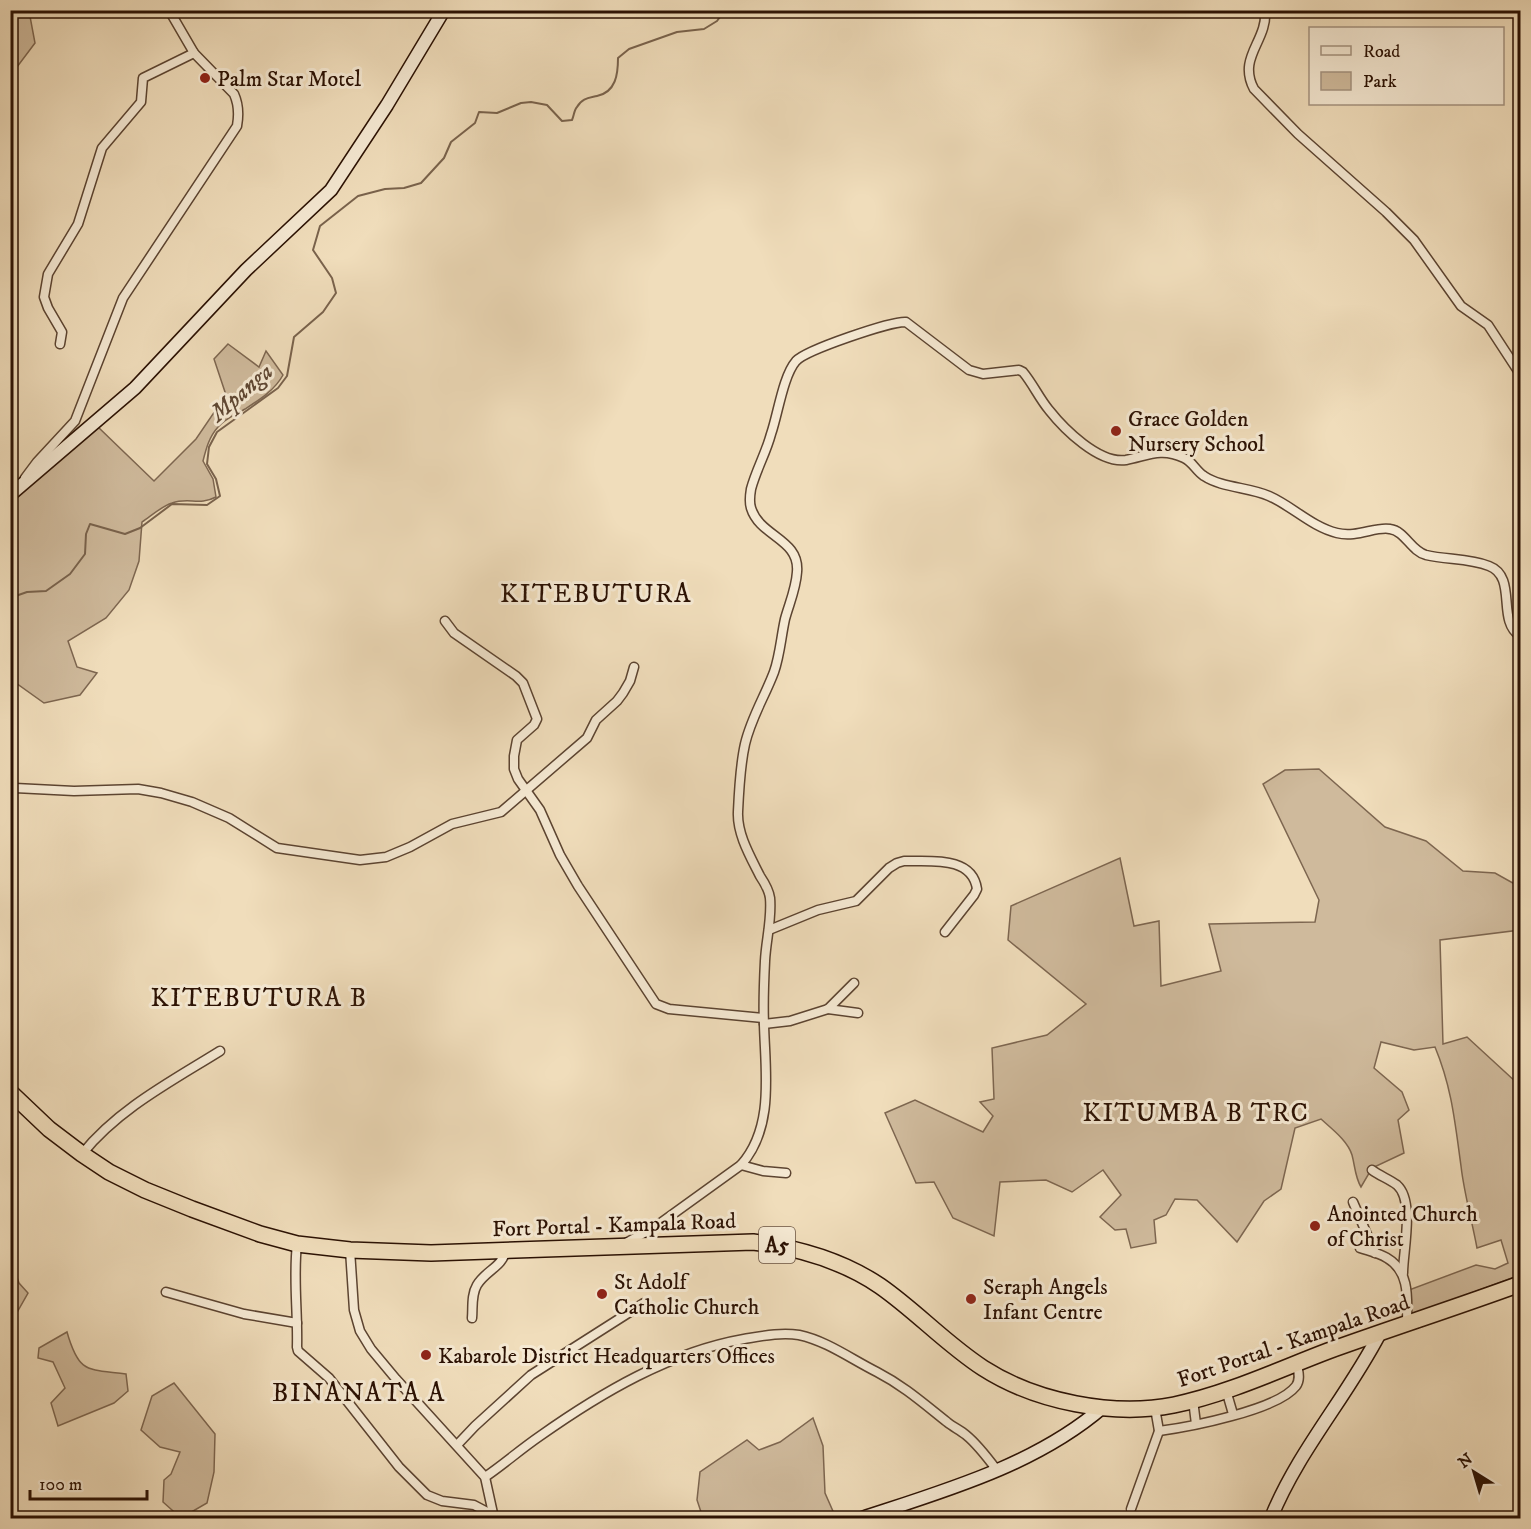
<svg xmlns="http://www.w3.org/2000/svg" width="1531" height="1529" font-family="'IM FELL DW Pica',serif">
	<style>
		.green { fill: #cfba9c; stroke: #7d6650; stroke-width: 1.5 }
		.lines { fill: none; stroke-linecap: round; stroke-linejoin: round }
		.stream { stroke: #79624c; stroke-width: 2 }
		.street-casing { stroke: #5c4431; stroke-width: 11 }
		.secondary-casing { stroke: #2b1103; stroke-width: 15 }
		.highway-casing { stroke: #2b1103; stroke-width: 18 }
		.street { stroke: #f5e9d3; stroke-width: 8 }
		.secondary { stroke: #f5e9d3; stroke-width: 12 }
		.highway { stroke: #f0ddbb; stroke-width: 15 }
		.poi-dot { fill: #8f2418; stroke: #f5e9d3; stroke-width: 2 }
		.labels { text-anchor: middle; stroke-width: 6; stroke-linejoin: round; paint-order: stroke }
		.shield { fill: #f5e9d3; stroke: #685241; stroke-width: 1.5 }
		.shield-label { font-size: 21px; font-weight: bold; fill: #2b1103 }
		.poi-label { font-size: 22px; fill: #2b1103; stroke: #f5e9d3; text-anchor: start }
		.street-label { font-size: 22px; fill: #2b1103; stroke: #f5e9d3 }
		.water-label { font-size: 24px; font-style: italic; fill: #5f4733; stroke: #f5e9d3 }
		.quarter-label { font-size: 26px; letter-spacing: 1.5px; fill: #2b1103; stroke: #f5e9d3 }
	</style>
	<rect width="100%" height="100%" fill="#f0ddbb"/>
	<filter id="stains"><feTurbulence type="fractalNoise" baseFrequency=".00333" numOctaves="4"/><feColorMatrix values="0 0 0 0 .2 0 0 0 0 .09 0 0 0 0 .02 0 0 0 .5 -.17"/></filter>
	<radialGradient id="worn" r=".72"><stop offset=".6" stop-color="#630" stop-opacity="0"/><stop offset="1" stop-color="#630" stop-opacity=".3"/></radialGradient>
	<!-- green -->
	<g class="green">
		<path d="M11 10 29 11 35 43 11 75Z"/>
		<path d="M228 344 259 367 266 351 283 375C275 390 259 400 245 409 235 415 226 418 218 427 209 437 206 449 203 461L213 479 216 497C199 506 189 497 172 503 162 506 151 516 142 522L139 561 129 590 106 618 68 641 77 667 97 673 80 695 44 703 13 681 11 686V499L98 427 154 481 196 439 226 395 214 359Z"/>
		<path d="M1319 769 1385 827 1426 841 1463 871 1495 873 1520 887V930L1440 940 1443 1044 1467 1037 1517 1083 1514 1086 1520 1083V1275L1407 1317 1409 1290 1476 1265 1495 1269 1508 1263 1501 1240 1477 1248C1472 1221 1464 1193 1461 1166 1455 1123 1452 1088 1435 1047L1414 1050 1381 1042 1374 1068 1402 1092 1409 1110 1398 1120 1404 1153 1372 1168 1361 1187C1355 1177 1355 1166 1352 1155 1348 1141 1332 1129 1321 1119L1295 1128 1281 1189 1264 1201 1237 1242 1197 1200 1175 1199 1166 1215 1154 1220 1156 1243 1131 1248 1126 1229 1115 1230 1100 1217 1121 1195 1103 1170 1072 1192 1046 1180 1000 1182 994 1236 953 1218 934 1182 916 1183 885 1113 915 1100 983 1132 993 1116 980 1102 994 1099 992 1048 1047 1035 1086 1004 1008 940 1011 906 1120 858 1134 926 1159 921 1161 986 1221 971 1209 924 1315 922 1319 900 1263 784 1285 770Z"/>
		<path d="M10 1258 19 1283 28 1293 11 1323Z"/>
		<path d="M67 1332C79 1374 87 1369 126 1374L128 1391 114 1403 58 1426 51 1403 65 1388 53 1362 38 1358 39 1348Z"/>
		<path d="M174 1383 215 1434 214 1472 207 1503 181 1518 163 1502 164 1480 171 1474 180 1452 160 1447 141 1430 152 1396Z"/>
		<path d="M813 1418 823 1446 825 1493 836 1518H703L697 1500 700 1472 747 1440 759 1450 780 1442Z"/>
	</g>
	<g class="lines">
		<!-- stream -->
		<path class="stream" d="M10 598 27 592 46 591 70 574 85 554 86 534 90 524 125 534 140 528 172 504 207 505 220 496 216 479 207 464 209 447 217 432 278 388 287 376 294 337 323 312 336 293 332 278 313 250 320 226 358 196 385 189 404 188 421 183 444 158 451 142 475 123 479 112 497 113 521 103 531 102 547 105 562 121 572 120C574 116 574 110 577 107 582 98 589 98 597 96 616 92 618 74 618 58L629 49 677 32 704 29 717 21 725 10"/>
		<!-- street casing -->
		<g class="street-casing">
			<g id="street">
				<path d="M1265 10C1268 41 1237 57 1254 89L1298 134 1386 212 1414 240 1461 306 1488 325 1520 374"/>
				<path d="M60 344 62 332 48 308 44 297 48 274 78 224 102 148 141 102 143 78 194 53"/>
				<path d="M25 478 37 462 75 421 123 298 237 126C239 115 239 105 234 94L194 53 169 10"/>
				<path d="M445 621 454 633 516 676 523 683 537 719 534 725 517 740 514 756V769L518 779 540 810 560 855 578 886 656 1004 669 1009 763 1018"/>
				<path d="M10 790 15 788 74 791 138 789 161 793 192 802 229 818 277 848 360 860 386 857 410 847 452 824 501 812 587 738 596 720 617 701 623 693 630 681 634 667"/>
				<path d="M769 930 818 910 856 901 889 868 897 863 904 861C929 862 972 855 977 889L974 895 945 932"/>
				<path d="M828 1009 858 1013"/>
				<path d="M764 1024 790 1021 828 1009 854 983"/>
				<path d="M82 1154C118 1109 172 1081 220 1051"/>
				<path d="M741 1165 763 1171 786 1173"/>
				<path d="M1372 1170C1380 1176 1389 1179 1397 1185 1415 1201 1403 1251 1403 1273"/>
				<path d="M1353 1202 1375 1253"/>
				<path d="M297 1244C293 1278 298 1312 297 1347L298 1351 329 1378 399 1467 427 1495 442 1501 474 1505 493 1515"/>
				<path d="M624 1244 655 1227 741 1165C775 1127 765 1070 764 1024 763 1003 764 981 765 961 766 940 772 919 770 898 769 890 764 882 760 876 750 856 737 834 738 812 739 790 740 766 745 744 751 718 765 696 774 672 780 655 781 637 785 619 789 604 796 589 797 572 800 539 760 537 751 508 749 502 750 495 751 489 756 470 766 453 771 434 778 414 783 376 796 361 806 350 891 321 906 322L969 370 983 374 1019 370 1023 372C1033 384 1039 398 1049 410 1064 429 1099 464 1126 460 1147 456 1161 447 1184 458 1192 461 1196 471 1204 476 1222 488 1249 487 1269 496 1292 506 1312 527 1337 533 1357 538 1376 526 1390 529 1405 531 1411 551 1426 555 1447 560 1469 558 1489 566 1518 577 1496 621 1520 636"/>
				<path d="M1360 1248C1369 1251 1379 1253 1387 1258 1411 1272 1407 1301 1407 1324"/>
				<path d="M350 1250 354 1310 360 1331 371 1349 396 1379 485 1477 494 1518"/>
				<path d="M166 1292 244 1314 297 1323"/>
				<path d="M472 1318C473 1308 471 1295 477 1285 486 1270 503 1267 506 1249"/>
				<path d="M1226 1390 1233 1414"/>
				<path d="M1193 1400 1196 1424"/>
				<path d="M1159 1431C1189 1427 1278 1410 1296 1386 1301 1379 1298 1371 1297 1364"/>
				<path d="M457 1445 475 1426 531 1375 644 1303"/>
				<path d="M485 1477C504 1464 521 1449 540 1436 601 1393 670 1352 744 1339 762 1336 781 1332 799 1335 827 1341 851 1359 877 1372 904 1386 923 1403 947 1422 953 1427 960 1430 966 1435 977 1444 987 1457 996 1469"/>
				<path d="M893 1508 902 1518"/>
				<path d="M1131 1509 1159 1431 1155 1408"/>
			</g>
		</g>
		<!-- secondary casing -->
		<g class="secondary-casing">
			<g id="secondary">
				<path d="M10 495 135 388 246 270 331 190 387 105 444 10"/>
				<path d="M862 1518C944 1491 1036 1465 1103 1407"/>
				<path d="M1271 1518C1298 1451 1347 1397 1380 1333"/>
			</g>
		</g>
		<!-- highway casing -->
		<g class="highway-casing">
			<path id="highway" d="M10 1092 49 1129 82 1154 109 1172 145 1190 192 1209 260 1234 297 1244 350 1250 431 1253 753 1242C799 1248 842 1260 880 1286 916 1311 946 1344 983 1368 1036 1402 1113 1417 1174 1405 1227 1394 1278 1370 1328 1351 1392 1328 1457 1307 1520 1284"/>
		</g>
		<!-- street -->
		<use href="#street" class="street"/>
		<!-- secondary -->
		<use href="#secondary" class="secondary"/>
		<!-- highway -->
		<use href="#highway" class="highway"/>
	</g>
	<!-- markers -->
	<g class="poi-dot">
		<circle cx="205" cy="78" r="6"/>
		<circle cx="1116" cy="431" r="6"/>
		<circle cx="1315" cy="1226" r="6"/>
		<circle cx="602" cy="1294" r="6"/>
		<circle cx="971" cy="1299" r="6"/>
		<circle cx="426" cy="1355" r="6"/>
	</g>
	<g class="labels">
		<!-- shield labels -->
		<rect class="shield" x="759" y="1227" width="36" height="36" rx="4.5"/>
		<g class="shield-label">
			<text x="777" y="1252">A5</text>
		</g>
		<!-- poi labels -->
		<g class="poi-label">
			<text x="217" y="86">Palm Star Motel</text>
			<text x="1128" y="426">Grace Golden<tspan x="1128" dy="25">Nursery School</tspan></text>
			<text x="1327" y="1221">Anointed Church<tspan x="1327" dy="25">of Christ</tspan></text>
			<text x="614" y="1289">St Adolf<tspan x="614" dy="25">Catholic Church</tspan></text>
			<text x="983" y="1294">Seraph Angels<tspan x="983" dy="25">Infant Centre</tspan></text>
			<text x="438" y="1363">Kabarole District Headquarters Offices</text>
		</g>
		<!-- street labels -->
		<g class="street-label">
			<text transform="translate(614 1224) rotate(-2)" y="8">Fort Portal - Kampala Road</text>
			<text transform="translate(1293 1340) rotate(-19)" y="8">Fort Portal - Kampala Road</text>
		</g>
		<!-- water labels -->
		<g class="water-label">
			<text transform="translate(241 392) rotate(-41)" y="8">Mpanga</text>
		</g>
		<!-- quarter labels -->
		<g class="quarter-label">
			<text x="596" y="602">KITEBUTURA</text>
			<text x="259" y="1006">KITEBUTURA B</text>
			<text x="1196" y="1121">KITUMBA B TRC</text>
			<text x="359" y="1401">BINANATA A</text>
		</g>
	</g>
	<!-- margin -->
	<rect width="1531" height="1529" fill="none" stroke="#f0ddbb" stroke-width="36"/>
	<rect x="12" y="12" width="1507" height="1505" fill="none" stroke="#2b1103" stroke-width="3"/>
	<rect x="18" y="18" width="1495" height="1493" fill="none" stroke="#2b1103" stroke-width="1.5"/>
	<!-- legend -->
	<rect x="1309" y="27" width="195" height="78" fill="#f5e9d3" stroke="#a49380" stroke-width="1.5"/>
	<rect x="1321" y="46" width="30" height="9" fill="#f5e9d3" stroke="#a49380" stroke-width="1.5"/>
	<text x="1363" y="57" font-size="18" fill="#2b1103">Road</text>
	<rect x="1321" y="72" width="30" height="18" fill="#cfba9c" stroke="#a49380" stroke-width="1.5"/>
	<text x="1363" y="87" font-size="18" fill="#2b1103">Park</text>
	<!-- north arrow -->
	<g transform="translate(1474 1472) rotate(323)" stroke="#f5e9d3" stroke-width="4.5" paint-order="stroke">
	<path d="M0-4.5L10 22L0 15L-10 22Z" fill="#2b1103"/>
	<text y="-9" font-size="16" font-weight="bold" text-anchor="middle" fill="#2b1103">N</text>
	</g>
	<!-- scale -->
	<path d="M30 1490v9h117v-9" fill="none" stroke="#2b1103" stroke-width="3"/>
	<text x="39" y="1490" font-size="18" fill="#2b1103" stroke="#f5e9d3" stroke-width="4.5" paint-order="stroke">100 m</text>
	<rect width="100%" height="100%" filter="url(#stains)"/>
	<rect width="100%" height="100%" fill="url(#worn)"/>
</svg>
